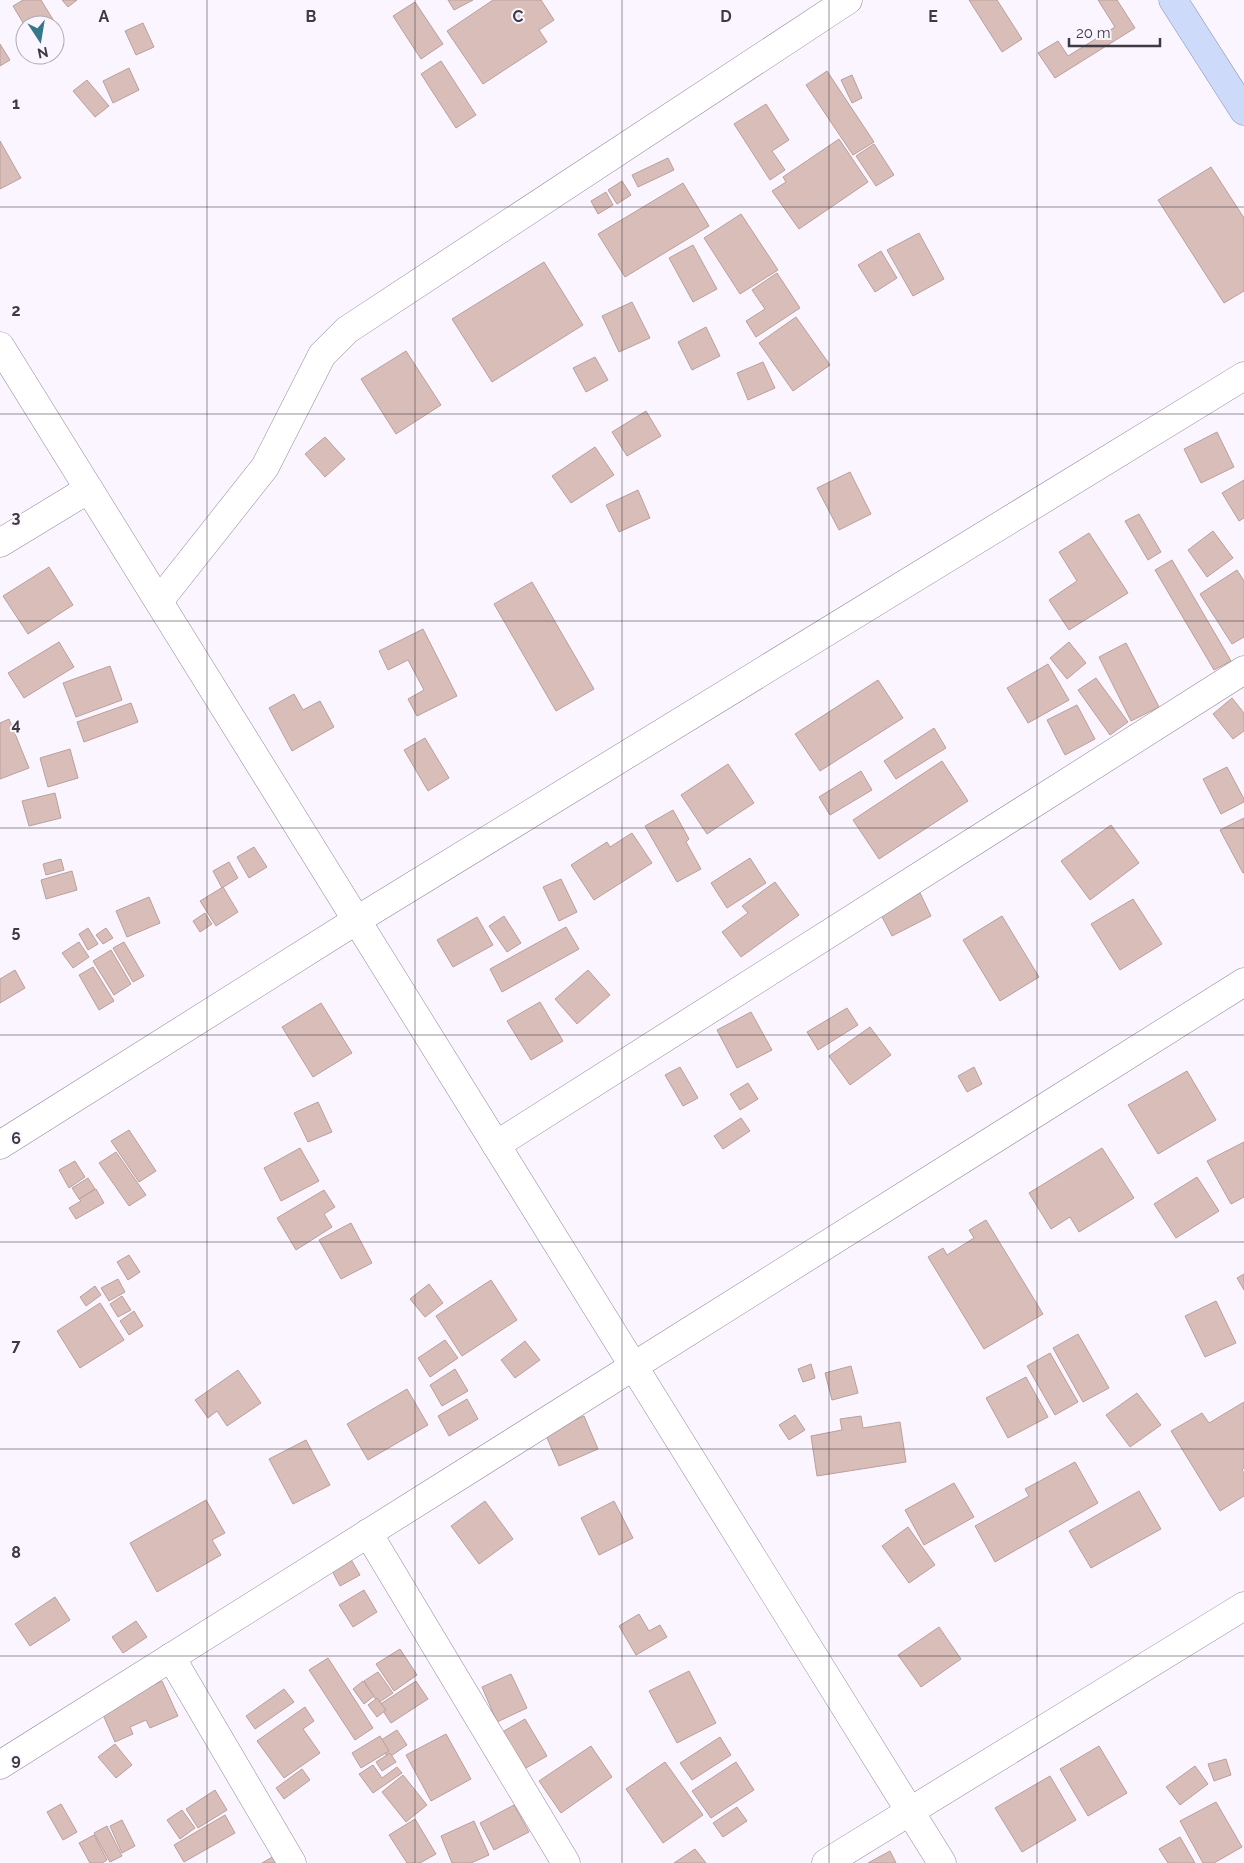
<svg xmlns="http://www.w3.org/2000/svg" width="1244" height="1863" font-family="Raleway,sans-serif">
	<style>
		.building { fill: #d9bdb8; stroke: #bb9f9b }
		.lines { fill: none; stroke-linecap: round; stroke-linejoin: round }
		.minor-casing { stroke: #92889d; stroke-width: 29 }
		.major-casing { stroke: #8692b6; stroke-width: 29 }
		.minor { stroke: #fff; stroke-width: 28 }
		.major { stroke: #cddaf9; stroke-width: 28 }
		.grid { fill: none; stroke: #3e3942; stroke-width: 1; stroke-opacity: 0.55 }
		.grid-label { font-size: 16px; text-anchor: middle; font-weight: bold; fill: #3e3942; stroke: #faf5ff; stroke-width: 4; stroke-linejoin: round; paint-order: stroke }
	</style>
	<rect width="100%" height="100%" fill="#faf5ff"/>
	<!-- building -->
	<g class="building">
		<path d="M23 0H41L60 31 55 34V25L25 26 13 6Z"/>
		<path d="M62 0H77L68 7Z"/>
		<path d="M448 0H473L454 10Z"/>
		<path d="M493 0H541L554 20 539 30 547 42 483 84 447 31Z"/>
		<path d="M969 0H997L1022 39 1002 52Z"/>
		<path d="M1098 0H1117L1135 28 1055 78 1038 53 1058 41 1068 56 1115 27Z"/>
		<path d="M415 2 443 44 421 59 393 16Z"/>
		<path d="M143 23 154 47 136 55 125 31Z"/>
		<path d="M0 44 10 60 0 66Z"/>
		<path d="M441 61 476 115 456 128 421 74Z"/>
		<path d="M129 68 139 90 113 103 103 81Z"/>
		<path d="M827 71 874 142 853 155 806 85Z"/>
		<path d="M852 75 862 98 852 103 841 80Z"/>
		<path d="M87 80 109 106 95 117 73 91Z"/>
		<path d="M766 104 789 140 772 151 785 170 770 180 734 124Z"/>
		<path d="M839 139 868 182 799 229 772 191 786 182 783 177Z"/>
		<path d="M0 141 21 178 0 189Z"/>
		<path d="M874 144 894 175 876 186 856 156Z"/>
		<path d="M668 158 674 170 638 187 632 175Z"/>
		<path d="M1211 167 1244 218V291L1224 303 1158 200Z"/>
		<path d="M622 181 631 195 617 204 608 190Z"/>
		<path d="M683 183 709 226 625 277 598 234Z"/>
		<path d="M606 192 613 205 598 214 591 201Z"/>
		<path d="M741 214 778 270 740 294 704 238Z"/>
		<path d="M919 233 944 279 913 296 887 250Z"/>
		<path d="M693 245 717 289 693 302 669 258Z"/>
		<path d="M881 251 897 278 875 292 858 265Z"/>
		<path d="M544 262 583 325 492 382 452 319Z"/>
		<path d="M777 273 800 308 756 337 746 321 765 309 752 290Z"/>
		<path d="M632 302 650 338 619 352 602 316Z"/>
		<path d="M796 317 830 365 793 391 759 343Z"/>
		<path d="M706 327 720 356 692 370 678 342Z"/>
		<path d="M406 351 441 405 396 434 361 379Z"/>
		<path d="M595 357 608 380 586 392 573 368Z"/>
		<path d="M763 362 775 388 748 400 737 373Z"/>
		<path d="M646 411 661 436 627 456 612 432Z"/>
		<path d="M1217 432 1234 467 1201 483 1184 449Z"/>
		<path d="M325 437 345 459 325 477 305 454Z"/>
		<path d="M595 447 614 475 571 503 552 476Z"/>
		<path d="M850 472 871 514 839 530 817 488Z"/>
		<path d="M1244 480V518L1239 521 1222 493Z"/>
		<path d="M638 490 650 518 619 532 606 505Z"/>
		<path d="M1139 514 1161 552 1148 560 1125 521Z"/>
		<path d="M1213 531 1233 558 1207 577 1188 550Z"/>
		<path d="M1089 533 1128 593 1069 630 1049 600 1077 581 1059 552Z"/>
		<path d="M1172 560 1231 661 1214 670 1155 570Z"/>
		<path d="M49 567 73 605 28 634 3 596Z"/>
		<path d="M1237 570 1244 581V637L1232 644 1200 594Z"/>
		<path d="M532 582 594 689 556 711 494 604Z"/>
		<path d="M423 629 457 696 417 716 408 699 424 690 408 660 388 670 379 651Z"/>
		<path d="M59 642 74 667 24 698 8 673Z"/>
		<path d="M1069 642 1086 663 1067 679 1050 658Z"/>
		<path d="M1126 643 1159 707 1131 721 1099 657Z"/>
		<path d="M1048 664 1069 700 1028 723 1007 688Z"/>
		<path d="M110 666 122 700 76 717 63 683Z"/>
		<path d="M1096 678 1128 722 1110 735 1078 690Z"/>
		<path d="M878 680 903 718 820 771 795 734Z"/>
		<path d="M294 694 303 710 320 701 334 727 292 751 269 708Z"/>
		<path d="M1232 698 1244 713V731L1233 739 1213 714Z"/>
		<path d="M131 703 138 722 84 742 77 722Z"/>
		<path d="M1077 705 1095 739 1065 755 1047 720Z"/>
		<path d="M9 719 29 768 0 779V723Z"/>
		<path d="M934 728 946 748 896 779 884 761Z"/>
		<path d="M425 738 449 778 428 791 404 750Z"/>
		<path d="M70 749 78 778 48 787 40 758Z"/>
		<path d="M942 761 968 801 879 859 853 820Z"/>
		<path d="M728 764 754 803 707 834 681 795Z"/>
		<path d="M1227 767 1244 799V802L1221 814 1203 779Z"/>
		<path d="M861 771 872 790 830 815 819 797Z"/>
		<path d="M55 793 61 818 29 826 22 801Z"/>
		<path d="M673 810 689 839 686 842 701 869 677 882 645 826Z"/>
		<path d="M1244 818V873H1243L1220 830Z"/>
		<path d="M1111 825 1139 863 1090 900 1061 861Z"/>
		<path d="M632 833 652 863 594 900 571 865 607 842 610 847Z"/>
		<path d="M254 847 267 867 249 878 237 857Z"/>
		<path d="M750 858 766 883 727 908 711 883Z"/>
		<path d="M61 859 64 870 46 875 43 864Z"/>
		<path d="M229 862 238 878 222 888 213 871Z"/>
		<path d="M72 871 77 890 46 899 41 880Z"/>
		<path d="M561 879 577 912 559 921 543 887Z"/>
		<path d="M775 882 799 915 741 957 722 932 748 913 742 906Z"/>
		<path d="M223 887 238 912 216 926 200 901Z"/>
		<path d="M920 893 931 916 892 936 880 913Z"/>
		<path d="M149 897 160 923 127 937 116 911Z"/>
		<path d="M1133 899 1162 944 1120 970 1091 924Z"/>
		<path d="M205 913 212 924 200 932 193 921Z"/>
		<path d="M504 916 521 943 507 952 489 926Z"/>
		<path d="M1002 916 1039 977 1000 1001 963 940Z"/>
		<path d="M477 917 493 945 453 967 437 940Z"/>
		<path d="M566 927 579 949 502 992 490 969Z"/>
		<path d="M88 928 98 944 88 950 79 934Z"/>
		<path d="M106 928 113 938 103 944 96 935Z"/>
		<path d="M79 942 89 957 73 968 62 953Z"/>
		<path d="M124 942 144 976 133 982 113 948Z"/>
		<path d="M111 950 131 984 114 995 93 961Z"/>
		<path d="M93 967 114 1001 99 1010 79 975Z"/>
		<path d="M15 970 25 988 0 1003V979Z"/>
		<path d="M588 970 610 995 577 1024 555 999Z"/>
		<path d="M540 1002 563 1041 531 1060 507 1021Z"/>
		<path d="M321 1003 352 1053 313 1077 282 1027Z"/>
		<path d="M847 1008 858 1025 818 1050 807 1032Z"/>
		<path d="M751 1012 772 1050 737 1068 717 1030Z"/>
		<path d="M870 1027 891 1055 850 1085 829 1056Z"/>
		<path d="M680 1067 698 1098 683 1106 665 1075Z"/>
		<path d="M974 1067 982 1084 967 1092 958 1076Z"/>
		<path d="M1187 1071 1216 1120 1158 1154 1128 1105Z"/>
		<path d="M748 1083 758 1099 740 1110 730 1094Z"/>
		<path d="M318 1102 332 1132 308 1142 294 1113Z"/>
		<path d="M741 1118 750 1131 723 1149 714 1136Z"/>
		<path d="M129 1130 156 1171 139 1182 111 1141Z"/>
		<path d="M1244 1142V1197L1231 1204 1207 1161Z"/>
		<path d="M300 1148 319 1181 281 1201 264 1168Z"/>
		<path d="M1102 1148 1134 1198 1079 1232 1070 1217 1051 1229 1029 1193Z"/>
		<path d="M116 1152 146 1195 129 1206 99 1163Z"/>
		<path d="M75 1161 85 1177 69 1188 59 1170Z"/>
		<path d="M1197 1177 1219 1211 1176 1238 1154 1204Z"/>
		<path d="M88 1178 95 1189 79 1199 72 1188Z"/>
		<path d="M96 1189 104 1203 76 1219 69 1208 81 1201 79 1199Z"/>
		<path d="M324 1190 335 1207 324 1214 332 1227 296 1250 277 1218Z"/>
		<path d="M986 1220 1043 1314 984 1349 928 1257 943 1248 947 1255 974 1238 969 1230Z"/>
		<path d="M351 1223 372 1263 341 1279 319 1240Z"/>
		<path d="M129 1255 140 1272 128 1280 117 1262Z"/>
		<path d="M1244 1274V1290L1237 1278Z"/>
		<path d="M118 1279 125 1292 109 1301 101 1288Z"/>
		<path d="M491 1280 517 1320 462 1356 436 1316Z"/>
		<path d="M429 1284 443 1303 425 1317 410 1299Z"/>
		<path d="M95 1286 101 1295 86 1306 80 1297Z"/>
		<path d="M122 1296 131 1310 118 1317 110 1304Z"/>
		<path d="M1216 1301 1236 1343 1205 1357 1185 1316Z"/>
		<path d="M100 1303 124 1340 80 1368 57 1331Z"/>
		<path d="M134 1311 143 1326 129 1335 120 1321Z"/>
		<path d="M1078 1334 1109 1388 1083 1402 1053 1348Z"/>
		<path d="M445 1340 458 1358 430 1377 418 1358Z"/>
		<path d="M525 1341 540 1360 515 1378 501 1360Z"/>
		<path d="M1050 1353 1078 1402 1055 1415 1027 1366Z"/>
		<path d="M811 1364 815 1378 803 1382 798 1369Z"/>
		<path d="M851 1366 858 1393 832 1400 825 1373Z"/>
		<path d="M455 1369 468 1391 442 1406 430 1385Z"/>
		<path d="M238 1370 261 1403 227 1426 217 1411 208 1418 195 1400Z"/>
		<path d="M1026 1377 1048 1417 1008 1438 986 1398Z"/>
		<path d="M407 1389 428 1425 368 1460 347 1424Z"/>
		<path d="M1137 1393 1161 1425 1130 1447 1106 1415Z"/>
		<path d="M467 1399 478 1419 449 1436 438 1416Z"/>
		<path d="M1244 1402V1468L1242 1470 1244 1473V1496L1220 1511 1171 1431 1202 1413 1209 1423Z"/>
		<path d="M795 1415 805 1430 789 1440 779 1425Z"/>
		<path d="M584 1416 598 1449 559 1466 545 1433Z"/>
		<path d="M861 1416 863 1428 900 1422 906 1462 817 1476 811 1436 842 1430 840 1419Z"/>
		<path d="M306 1440 330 1485 293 1504 269 1459Z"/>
		<path d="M1075 1462 1098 1503 995 1562 975 1526 1029 1496 1025 1489Z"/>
		<path d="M954 1483 974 1517 924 1545 905 1510Z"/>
		<path d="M1139 1491 1161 1529 1091 1568 1069 1531Z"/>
		<path d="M206 1500 225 1533 212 1540 221 1555 157 1592 130 1543Z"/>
		<path d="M485 1501 513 1539 479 1564 451 1526Z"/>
		<path d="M614 1501 633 1538 599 1555 581 1518Z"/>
		<path d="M908 1527 935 1565 909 1583 882 1546Z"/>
		<path d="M349 1556 360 1575 340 1586 330 1567Z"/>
		<path d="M364 1590 377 1612 353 1627 339 1605Z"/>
		<path d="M55 1597 70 1620 30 1646 15 1624Z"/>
		<path d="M639 1614 649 1631 660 1625 667 1637 636 1655 619 1626Z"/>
		<path d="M136 1621 147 1637 123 1653 112 1637Z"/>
		<path d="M939 1627 961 1659 921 1687 898 1655Z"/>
		<path d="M400 1649 417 1675 394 1691 376 1664Z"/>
		<path d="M328 1658 373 1728 355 1740 309 1670Z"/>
		<path d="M689 1671 716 1723 677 1743 649 1691Z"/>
		<path d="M378 1672 393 1693 378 1703 364 1681Z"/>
		<path d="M511 1674 527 1708 497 1722 482 1687Z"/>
		<path d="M162 1681 178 1716 150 1728 146 1720 130 1727 133 1734 115 1742 100 1708Z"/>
		<path d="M363 1681 374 1696 364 1704 353 1689Z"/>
		<path d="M416 1681 428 1699 391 1723 379 1705Z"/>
		<path d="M284 1689 294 1702 255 1729 246 1716Z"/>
		<path d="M377 1698 386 1710 377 1717 368 1705Z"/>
		<path d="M305 1707 314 1721 303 1729 320 1753 284 1778 257 1741Z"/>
		<path d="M525 1719 547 1756 519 1772 497 1735Z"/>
		<path d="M397 1730 407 1745 388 1758 378 1742Z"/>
		<path d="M446 1734 471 1779 431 1801 406 1755Z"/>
		<path d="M380 1736 389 1751 361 1768 352 1753Z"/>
		<path d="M720 1737 731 1755 692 1780 680 1763Z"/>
		<path d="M115 1744 132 1765 116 1778 98 1757Z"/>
		<path d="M591 1746 612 1777 561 1813 539 1781Z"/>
		<path d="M1099 1746 1127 1793 1088 1816 1060 1769Z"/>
		<path d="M390 1753 396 1762 382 1771 376 1762Z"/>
		<path d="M1226 1759 1231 1775 1214 1781 1208 1764Z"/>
		<path d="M665 1762 703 1815 663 1843 626 1789Z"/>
		<path d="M736 1762 754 1790 711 1818 692 1791Z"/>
		<path d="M373 1765 382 1778 397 1767 402 1773 373 1793 359 1774Z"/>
		<path d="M1195 1766 1208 1784 1180 1805 1166 1787Z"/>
		<path d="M302 1769 310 1780 284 1799 276 1788Z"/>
		<path d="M403 1775 427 1805 406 1822 382 1792Z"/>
		<path d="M1050 1776 1076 1820 1022 1852 995 1808Z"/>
		<path d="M215 1790 227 1810 198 1828 186 1809Z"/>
		<path d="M1216 1802 1242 1847 1214 1863H1203L1180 1821Z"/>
		<path d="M61 1804 77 1832 63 1840 47 1812Z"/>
		<path d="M514 1805 529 1832 494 1850 480 1823Z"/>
		<path d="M737 1807 747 1821 723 1837 713 1823Z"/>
		<path d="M182 1810 195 1828 180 1839 167 1820Z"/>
		<path d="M225 1815 235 1833 184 1862 174 1845Z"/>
		<path d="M415 1819 436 1854 420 1863H407L389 1835Z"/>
		<path d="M122 1820 135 1846 122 1853 110 1826Z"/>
		<path d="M474 1821 489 1855 471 1863H452L441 1836Z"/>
		<path d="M107 1826 122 1856 110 1862 94 1833Z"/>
		<path d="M94 1835 107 1860 102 1863H90L79 1843Z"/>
		<path d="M1180 1837 1195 1863H1168L1159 1849Z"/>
		<path d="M695 1849 706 1863H674Z"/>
		<path d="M890 1851 896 1863H868Z"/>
		<path d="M276 1855 281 1863H262Z"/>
	</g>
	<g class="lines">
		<!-- minor casing -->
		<g class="minor-casing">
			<g id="minor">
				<path d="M0 346 942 1863"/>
				<path d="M0 543 89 489"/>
				<path d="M159 601 265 467 322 355 347 330 848 0"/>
				<path d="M0 1145 357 920 1244 376"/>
				<path d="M496 1145 1244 670"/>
				<path d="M368 1533 566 1863"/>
				<path d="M171 1657 292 1863"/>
				<path d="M0 1765 1244 982"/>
				<path d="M826 1863 1244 1606"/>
			</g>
		</g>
		<!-- major casing -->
		<g class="major-casing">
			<path id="major" d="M1173 0 1244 111"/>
		</g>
		<!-- minor -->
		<use href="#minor" class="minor"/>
		<!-- major -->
		<use href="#major" class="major"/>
	</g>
	<!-- grid -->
	<path class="grid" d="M207 0V1863M415 0V1863M622 0V1863M829 0V1863M1037 0V1863M0 207H1244M0 414H1244M0 621H1244M0 828H1244M0 1035H1244M0 1242H1244M0 1449H1244M0 1656H1244"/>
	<g class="grid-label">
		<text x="104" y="22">A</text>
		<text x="311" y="22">B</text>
		<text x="518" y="22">C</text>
		<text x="726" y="22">D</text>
		<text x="933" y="22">E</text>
		<text x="16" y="109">1</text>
		<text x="16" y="316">2</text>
		<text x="16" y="523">3</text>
		<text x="16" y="730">4</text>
		<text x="16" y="937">5</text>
		<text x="16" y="1144">6</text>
		<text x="16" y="1351">7</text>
		<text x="16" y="1558">8</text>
		<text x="16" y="1765">9</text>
	</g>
	<!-- north arrow -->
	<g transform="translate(40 40) rotate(168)"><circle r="24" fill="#faf5ff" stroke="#afaab3"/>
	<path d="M0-4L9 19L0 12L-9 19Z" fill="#357889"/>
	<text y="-8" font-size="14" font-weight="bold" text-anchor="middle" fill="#3e3942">N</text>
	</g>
	<!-- scale -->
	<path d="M1069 38v8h91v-8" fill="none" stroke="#3e3942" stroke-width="2.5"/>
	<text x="1076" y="38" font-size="15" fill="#3e3942" stroke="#faf5ff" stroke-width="4" paint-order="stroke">20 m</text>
</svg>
